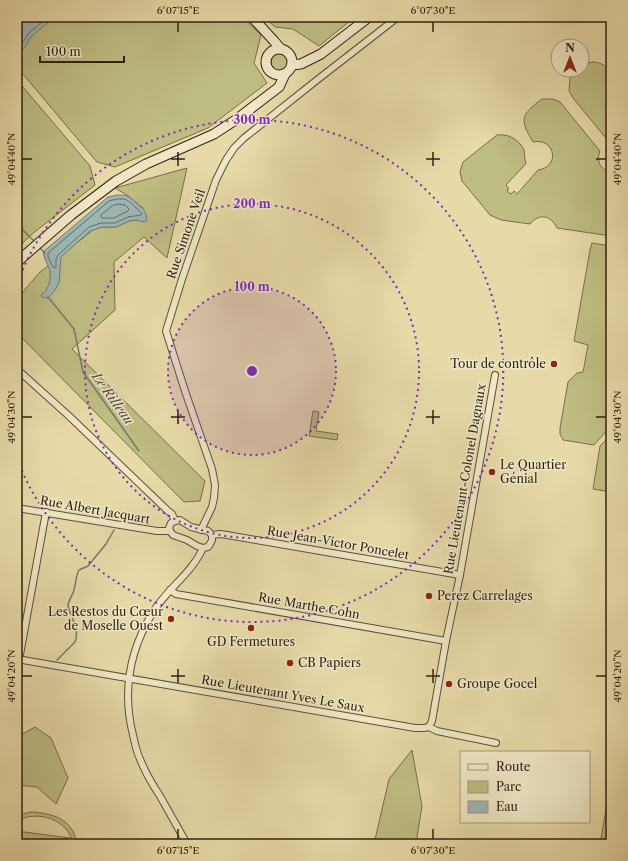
<svg xmlns="http://www.w3.org/2000/svg" width="628" height="861" font-family="'Libre Caslon Text',serif">
	<style>
		.green { fill: #bebd82; stroke: #796e4a }
		.water { fill: #9db7b5; stroke: #737a74 }
		.lines { fill: none; stroke-linecap: round; stroke-linejoin: round }
		.shore { stroke: #686b64; stroke-width: 1 }
		.stream { stroke: #737a74; stroke-width: 1.5 }
		.minor-casing { stroke: #614e38; stroke-width: 8 }
		.secondary-casing { stroke: #341f13; stroke-width: 11 }
		.minor { stroke: #efe7c6; stroke-width: 6 }
		.secondary { stroke: #efe7c6; stroke-width: 9 }
		.ticks { fill: none; stroke: #341f13; stroke-width: 1.5 }
		.ring { fill: none; stroke: #7b2cbf; stroke-width: 2; stroke-dasharray: 2 4 }
		.poi-dot { fill: #8f2418; stroke: #efe7c6; stroke-width: 1.5 }
		.labels { text-anchor: middle; stroke-width: 3; stroke-linejoin: round; paint-order: stroke }
		.street-label { font-size: 12px; fill: #341f13; stroke: #efe7c6 }
		.poi-label { font-size: 12px; fill: #341f13; stroke: #efe7c6; text-anchor: start }
		.water-label { font-size: 13px; font-style: italic; fill: #544d44; stroke: #efe7c6 }
		.centre { fill: #7b2cbf; stroke: #efe7c6; stroke-width: 2 }
		.ring-label { font-size: 12px; text-anchor: middle; font-weight: bold; fill: #7b2cbf; stroke: #efe7c6; stroke-width: 3; stroke-linejoin: round; paint-order: stroke }
		.neatline { fill: none; stroke: #341f13; stroke-width: 1.5 }
		.ticks-label { font-size: 10px; text-anchor: middle; fill: #341f13 }
	</style>
	<rect width="100%" height="100%" fill="#e7daa8"/>
	<filter id="stains"><feTurbulence type="fractalNoise" baseFrequency=".005" numOctaves="4"/><feColorMatrix values="0 0 0 0 .2 0 0 0 0 .09 0 0 0 0 .02 0 0 0 .5 -.17"/></filter>
	<radialGradient id="worn" r=".72"><stop offset=".6" stop-color="#630" stop-opacity="0"/><stop offset="1" stop-color="#630" stop-opacity=".3"/></radialGradient>
	<!-- green -->
	<g class="green">
		<path d="M17 17H242L261 35 254 63 267 83 208 128 115 167 97 162 17 67Z"/>
		<path d="M264 17H355L319 46 293 29 275 27Z"/>
		<circle cx="280" cy="62" r="9"/>
		<path d="M594 62C602 63 606 66 611 72V143H610L573 98 569 91 570 78 580 70H582V68L588 63Z"/>
		<path d="M17 80 90 166 95 185 32 234 17 249Z"/>
		<path d="M542 99H553L560 102 600 151C596 161 600 170 611 172V236L557 228C551 215 539 213 530 224L501 220 490 215 462 181 460 172 463 162 497 135C507 134 514 137 521 145 522 147 523 147 524 150 525 155 524 158 526 163L522 168 507 184 506 186 509 188 507 191 511 194 514 191 517 194 538 170C561 167 555 137 533 142 519 119 521 115 542 99Z"/>
		<path d="M187 168 167 258 144 237 114 262 115 310 72 349 205 481 200 501 184 502 17 333V299L39 273 93 230 102 227H116L129 221 136 220H141L143 208 134 201 130 197 115 188Z"/>
		<path d="M592 243 611 246V426L594 445 563 440 560 434V428L568 382 577 373 583 372 584 367 588 345 574 341 590 250Z"/>
		<path d="M313 411 319 412 316 431 338 434 337 440 309 436Z"/>
		<path d="M611 435V492L593 489 600 446Z"/>
		<path d="M35 727 51 738 68 778 56 804 37 787 17 785V737Z"/>
		<path d="M412 750 422 806 416 843 415 844H374L389 779Z"/>
		<path d="M611 782V844H600Z"/>
		<path d="M30 812C53 813 73 819 77 844H73C69 820 38 809 17 821V816L20 815Z"/>
		<path d="M17 831 70 838 69 844H17Z"/>
	</g>
	<!-- water -->
	<g class="water">
		<path d="M28 17H55C47 23 40 29 32 36 28 40 27 46 23 49L20 46H18L17 41V26Z"/>
		<path d="M117 195C120 195 124 195 127 196 131 197 132 200 135 202 143 209 146 209 147 221L144 222 136 220 129 221 116 227H102L90 231 61 257 59 283 55 290 48 298H45L42 297 41 295C49 290 51 279 50 271 48 264 44 259 43 252L108 197Z"/>
	</g>
	<g class="lines">
		<!-- shore -->
		<g class="shore">
			<path d="M17 42H23L29 33 48 17"/>
			<path d="M118 199C120 199 123 199 125 199 128 200 140 211 142 214L141 215 128 217 115 223H101L89 227 58 255 56 259V267L55 268 53 267 48 257V253L109 201Z"/>
			<path d="M118 204 125 205 129 209 128 211 114 218H102L101 217V215L112 206Z"/>
		</g>
		<!-- stream -->
		<g class="stream">
			<path d="M17 224 33 240"/>
			<path d="M41 249 45 253"/>
			<path d="M48 297 74 329 83 372 139 451"/>
			<path d="M57 660 75 642C80 629 71 618 68 606 68 601 71 598 73 593 76 586 75 577 79 570L88 566 106 544 114 530"/>
		</g>
		<!-- minor casing -->
		<g class="minor-casing">
			<g id="minor">
				<path d="M17 367 19 371 69 416 168 511 172 514 175 521"/>
				<path d="M17 508 157 531H170"/>
				<path d="M180 520 191 527 208 531 212 535V540L210 544 208 547 203 548 197 546 187 540 173 535 170 531 169 528 171 523 175 521Z"/>
				<path d="M201 530 212 507 214 498 215 485 212 469 185 391 166 331 182 279 216 180 226 160 234 148 244 138 317 80 398 17"/>
				<path d="M212 535 220 534 227 535 460 575"/>
				<path d="M170 590 176 594 446 641"/>
				<path d="M17 659 415 728H424L429 727 437 731 496 743"/>
				<path d="M19 660 46 512"/>
				<path d="M429 727 432 721 446 641 460 575 495 375"/>
				<path d="M187 844C178 828 169 812 160 796 152 784 145 772 140 759 136 751 135 743 133 735 122 691 129 651 153 612 167 589 192 573 203 548"/>
			</g>
		</g>
		<!-- secondary casing -->
		<g class="secondary-casing">
			<g id="secondary">
				<path d="M252 17 274 41 280 48"/>
				<circle cx="279" cy="62" r="13"/>
				<path d="M292 65 301 64 321 54 369 17"/>
				<path d="M17 262 71 215 116 181 146 164 214 134 237 119 279 87 285 74"/>
			</g>
		</g>
		<!-- minor -->
		<use href="#minor" class="minor"/>
		<!-- secondary -->
		<use href="#secondary" class="secondary"/>
	</g>
	<!-- ticks -->
	<path class="ticks" d="M178 22V32M433 22V32M178 152V166M433 152V166M22 159H32M171 159H185M426 159H440M596 159H606M178 410V424M433 410V424M22 417H32M171 417H185M426 417H440M596 417H606M178 669V683M433 669V683M22 676H32M171 676H185M426 676H440M596 676H606M178 829V839M433 829V839"/>
	<!-- distance rings -->
	<circle cx="252" cy="371" r="84" fill="#7b2cbf" fill-opacity=".12"/>
	<g class="ring">
		<circle cx="252" cy="371" r="84"/>
		<circle cx="252" cy="371" r="167"/>
		<path d="M18 281A251 251 0 1 1 18 461"/>
	</g>
	<!-- markers -->
	<g class="poi-dot">
		<circle cx="554" cy="364" r="4"/>
		<circle cx="492" cy="472" r="4"/>
		<circle cx="429" cy="596" r="4"/>
		<circle cx="171" cy="619" r="4"/>
		<circle cx="251" cy="628" r="4"/>
		<circle cx="290" cy="663" r="4"/>
		<circle cx="449" cy="684" r="4"/>
	</g>
	<g class="labels">
		<!-- street labels -->
		<g class="street-label">
			<text transform="translate(186 234) rotate(-71)" y="4">Rue Simone Veil</text>
			<text transform="translate(465 479) rotate(-80)" y="4">Rue Lieutenant-Colonel Dagnaux</text>
			<text transform="translate(95 510) rotate(10)" y="4">Rue Albert Jacquart</text>
			<text transform="translate(338 543) rotate(10)" y="4">Rue Jean-Victor Poncelet</text>
			<text transform="translate(309 606) rotate(10)" y="4">Rue Marthe Cohn</text>
			<text transform="translate(283 694) rotate(10)" y="4">Rue Lieutenant Yves Le Saux</text>
		</g>
		<!-- poi labels -->
		<g class="poi-label">
			<text x="546" y="368" text-anchor="end">Tour de contrôle</text>
			<text x="500" y="469">Le Quartier<tspan x="500" dy="14">Génial</tspan></text>
			<text x="437" y="600">Perez Carrelages</text>
			<text x="163" y="616" text-anchor="end">Les Restos du Cœur<tspan x="163" dy="14">de Moselle Ouest</tspan></text>
			<text x="251" y="646" text-anchor="middle">GD Fermetures</text>
			<text x="298" y="667">CB Papiers</text>
			<text x="457" y="688">Groupe Gocel</text>
		</g>
		<!-- water labels -->
		<g class="water-label">
			<text transform="translate(113 398) rotate(54)" y="5">Le Rilleau</text>
		</g>
	</g>
	<circle cx="252" cy="371" r="6" class="centre"/>
	<g class="ring-label">
		<text x="252" y="124">300 m</text>
		<text x="252" y="208">200 m</text>
		<text x="252" y="291">100 m</text>
	</g>
	<!-- margin -->
	<rect width="628" height="861" fill="none" stroke="#e7daa8" stroke-width="44"/>
	<!-- legend -->
	<rect x="460" y="751" width="130" height="72" fill="#efe7c6" stroke="#a4977e"/>
	<rect x="468" y="764" width="20" height="6" fill="#efe7c6" stroke="#a4977e"/>
	<text x="496" y="771" font-size="12" fill="#341f13">Route</text>
	<rect x="468" y="781" width="20" height="12" fill="#bebd82" stroke="#a4977e"/>
	<text x="496" y="791" font-size="12" fill="#341f13">Parc</text>
	<rect x="468" y="801" width="20" height="12" fill="#9db7b5" stroke="#a4977e"/>
	<text x="496" y="811" font-size="12" fill="#341f13">Eau</text>
	<!-- north arrow -->
	<g transform="translate(570 58)"><circle r="19" fill="#efe7c6" stroke="#a4977e"/>
	<path d="M0-3L7 15L0 10L-7 15Z" fill="#8f2418"/>
	<text y="-6" font-size="11" font-weight="bold" text-anchor="middle" fill="#341f13">N</text>
	</g>
	<!-- scale -->
	<path d="M40 56v6h84v-6" fill="none" stroke="#341f13" stroke-width="2"/>
	<text x="46" y="56" font-size="12" fill="#341f13" stroke="#efe7c6" stroke-width="3" paint-order="stroke">100 m</text>
	<rect x="22" y="22" width="584" height="817" class="neatline"/>
	<g class="ticks-label">
		<text x="178" y="14">6°07'15"E</text>
		<text x="433" y="14">6°07'30"E</text>
		<text transform="translate(11 159) rotate(-90)" y="4">49°04'40"N</text>
		<text transform="translate(617 159) rotate(-90)" y="4">49°04'40"N</text>
		<text transform="translate(11 417) rotate(-90)" y="4">49°04'30"N</text>
		<text transform="translate(617 417) rotate(-90)" y="4">49°04'30"N</text>
		<text transform="translate(11 676) rotate(-90)" y="4">49°04'20"N</text>
		<text transform="translate(617 676) rotate(-90)" y="4">49°04'20"N</text>
		<text x="178" y="854">6°07'15"E</text>
		<text x="433" y="854">6°07'30"E</text>
	</g>
	<rect width="100%" height="100%" filter="url(#stains)"/>
	<rect width="100%" height="100%" fill="url(#worn)"/>
</svg>
